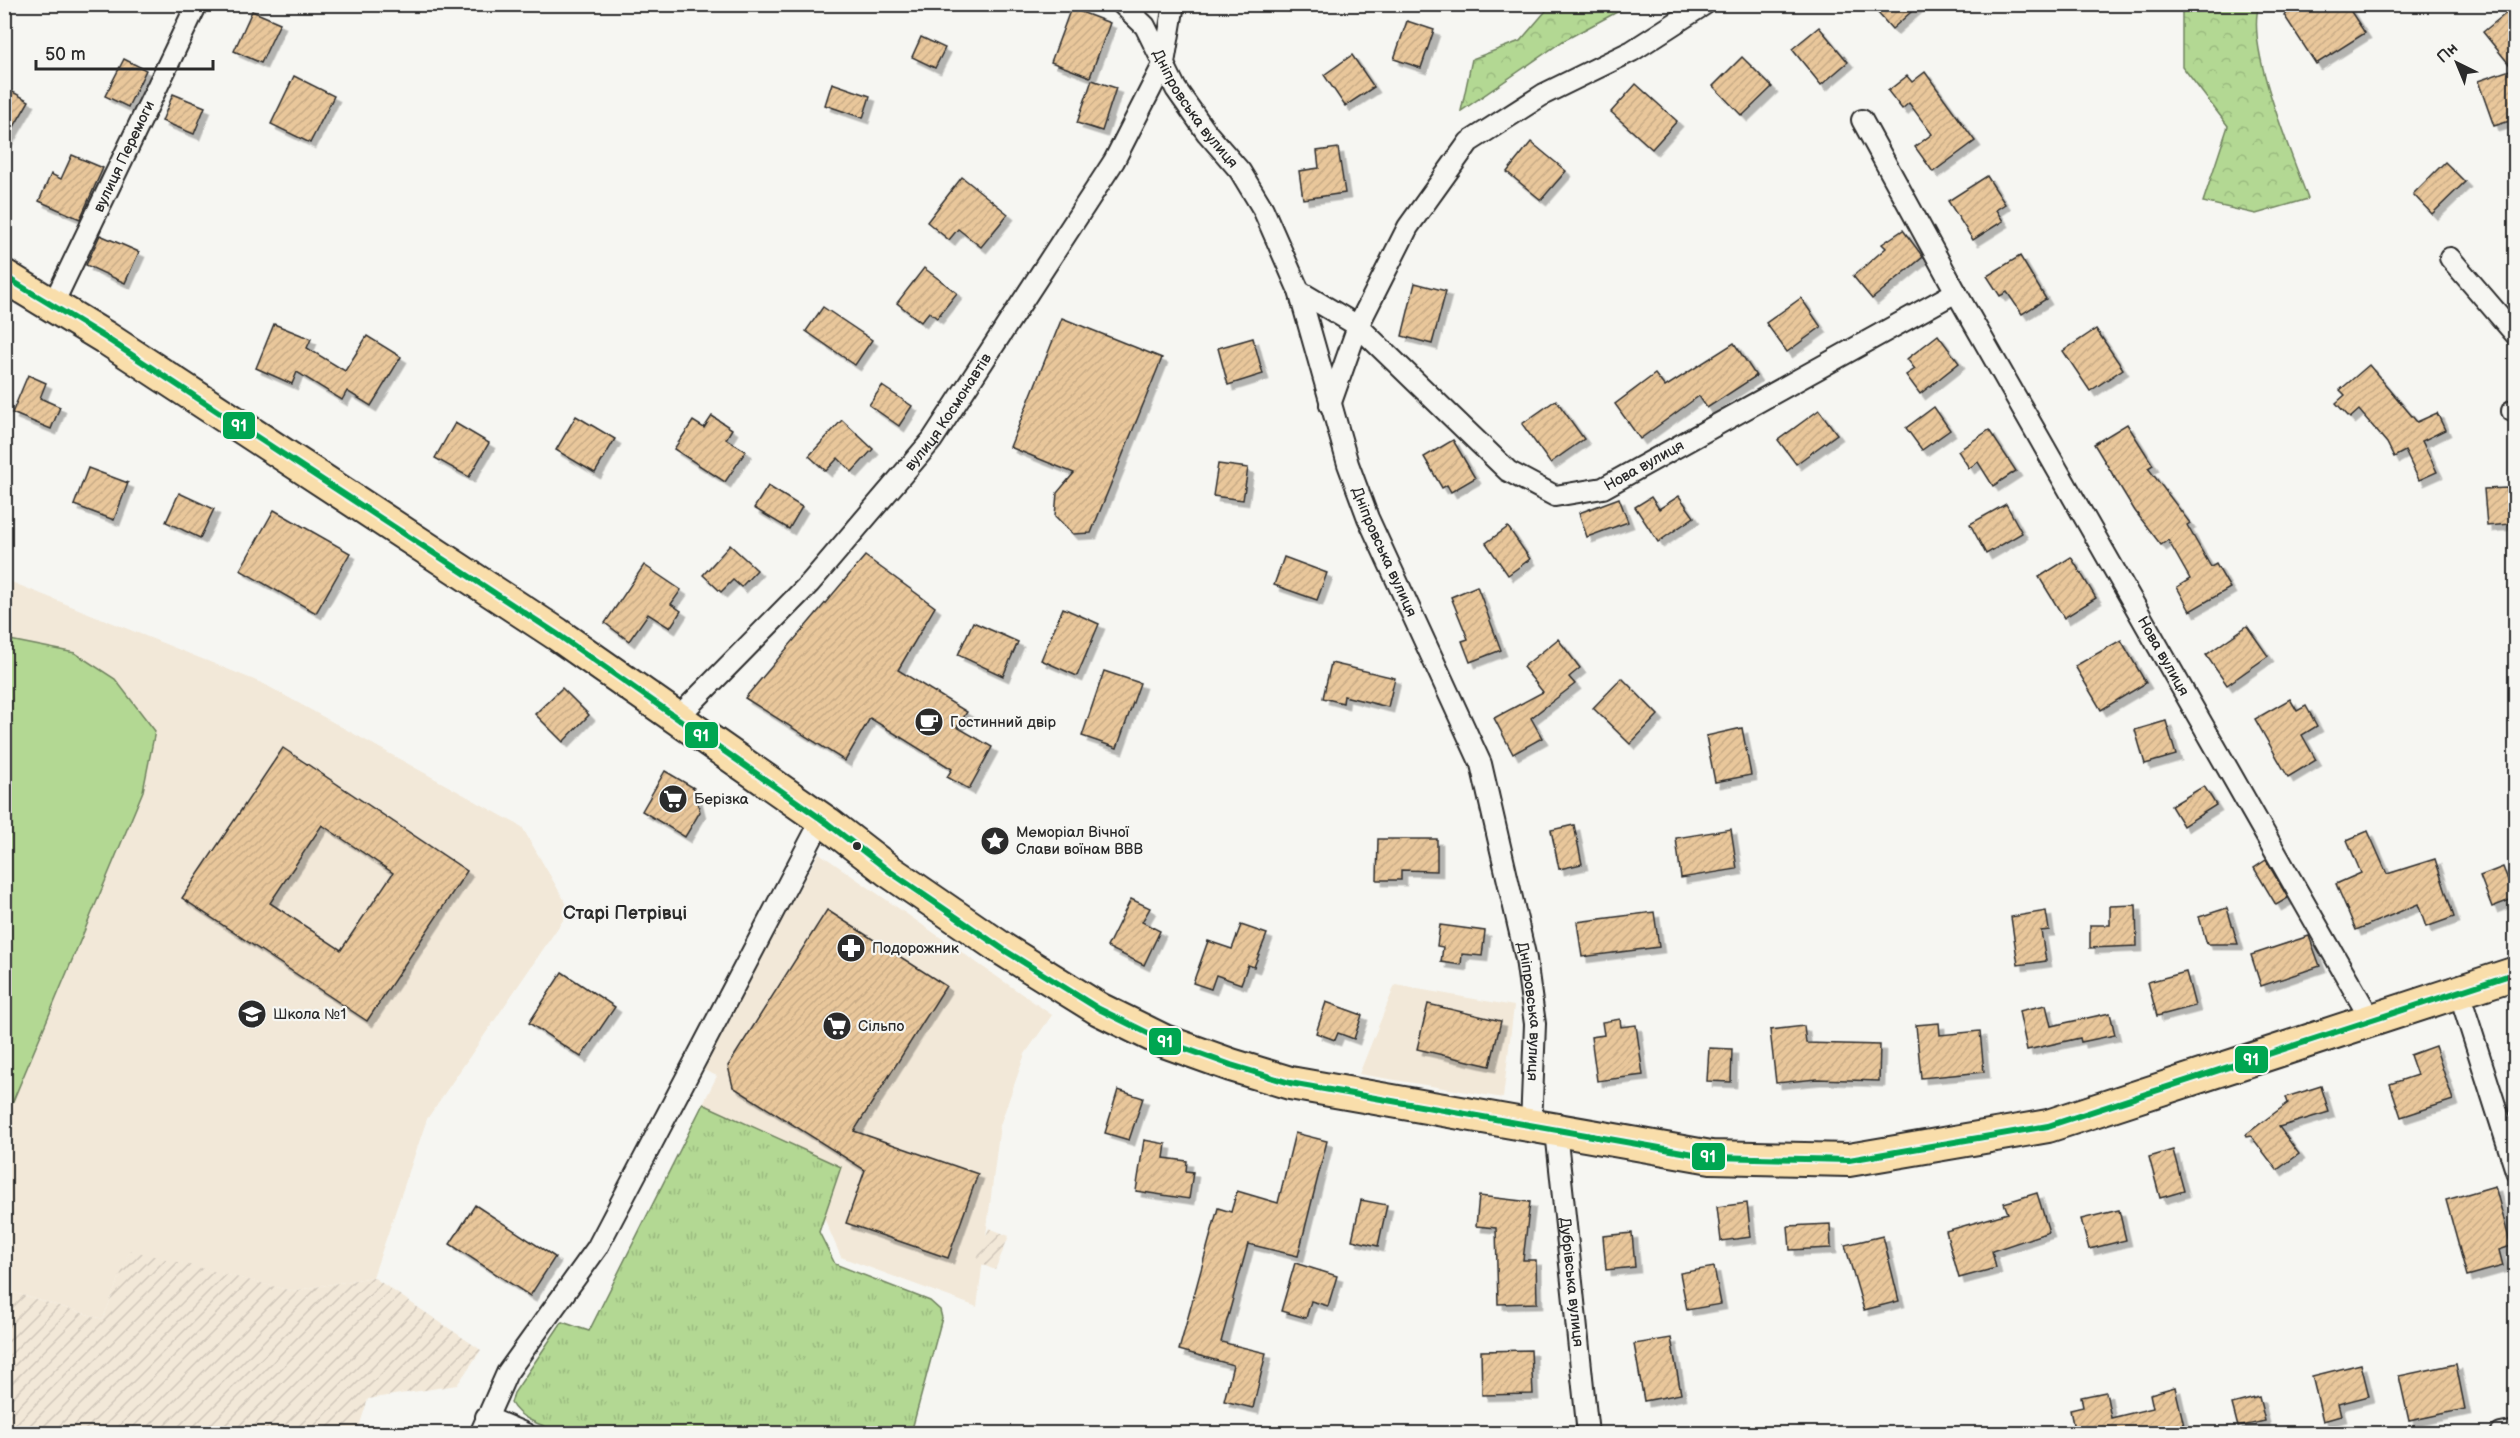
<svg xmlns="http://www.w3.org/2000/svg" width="2520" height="1438" font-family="'Balsamiq Sans',sans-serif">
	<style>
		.built { fill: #f2e8d8 }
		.industrial { fill: url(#industrial-furrows) }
		.grass { fill: url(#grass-tufts); stroke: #6f825f; stroke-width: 1.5 }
		.forest { fill: url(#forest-crowns); stroke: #6f825f; stroke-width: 1.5 }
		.pitch { fill: #b3d893; stroke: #6f825f; stroke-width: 1.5 }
		.building { fill: url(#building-hatch); stroke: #2b2b2b; stroke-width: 1.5; fill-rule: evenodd; filter: url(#shadow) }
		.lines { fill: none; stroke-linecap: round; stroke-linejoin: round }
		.street-casing { stroke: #2b2b2b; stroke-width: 24 }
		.primary-casing { stroke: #2b2b2b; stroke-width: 36 }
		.street { stroke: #f6f6f2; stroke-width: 20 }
		.primary { stroke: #f9deab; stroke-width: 32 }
		.bus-1-casing { stroke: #f6f6f2; stroke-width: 10 }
		.bus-1 { stroke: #00a651; stroke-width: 6 }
		.bus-dot { fill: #2b2b2b; stroke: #f6f6f2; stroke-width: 2 }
		.labels { text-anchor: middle; stroke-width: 4.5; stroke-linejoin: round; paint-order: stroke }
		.street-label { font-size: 15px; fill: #2b2b2b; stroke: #f6f6f2 }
		.poi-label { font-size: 15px; fill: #2b2b2b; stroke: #f6f6f2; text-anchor: start }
		.quarter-label { font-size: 18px; font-weight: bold; fill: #2b2b2b; stroke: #f6f6f2 }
		.line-badge { stroke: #f6f6f2; stroke-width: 2 }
		.badge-label { font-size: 16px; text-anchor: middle; font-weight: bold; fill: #fff }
	</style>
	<defs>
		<pattern id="industrial-furrows" width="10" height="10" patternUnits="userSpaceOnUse" patternTransform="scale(1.5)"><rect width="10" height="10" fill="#f2e8d8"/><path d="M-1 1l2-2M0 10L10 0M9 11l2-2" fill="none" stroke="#d0c7ba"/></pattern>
		<pattern id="grass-tufts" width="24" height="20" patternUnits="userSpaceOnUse" patternTransform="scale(1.5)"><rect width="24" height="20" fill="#b3d893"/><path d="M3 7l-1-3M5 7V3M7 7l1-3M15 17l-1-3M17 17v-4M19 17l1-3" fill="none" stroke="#9aba7f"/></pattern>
		<pattern id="forest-crowns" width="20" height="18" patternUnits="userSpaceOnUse" patternTransform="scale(1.5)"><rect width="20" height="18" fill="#b3d893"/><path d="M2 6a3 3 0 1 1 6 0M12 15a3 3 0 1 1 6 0" fill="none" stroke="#9aba7f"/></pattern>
		<pattern id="building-hatch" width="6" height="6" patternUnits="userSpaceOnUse" patternTransform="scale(1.5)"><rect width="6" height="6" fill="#e9c79b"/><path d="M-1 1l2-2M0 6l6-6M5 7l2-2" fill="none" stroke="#c8ab86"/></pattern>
		<filter id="shadow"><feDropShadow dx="5.5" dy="5.5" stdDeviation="0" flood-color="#0004"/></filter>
	</defs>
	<rect width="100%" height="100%" fill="#f6f6f2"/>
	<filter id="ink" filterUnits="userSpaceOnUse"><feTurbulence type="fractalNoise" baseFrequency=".0167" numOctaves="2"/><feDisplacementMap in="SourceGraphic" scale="12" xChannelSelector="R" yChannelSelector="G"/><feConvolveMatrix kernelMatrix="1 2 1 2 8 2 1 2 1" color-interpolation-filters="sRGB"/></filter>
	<g filter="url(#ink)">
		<!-- built -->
		<g class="built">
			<path d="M4 579 264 684 522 827 570 910 427 1119 373 1277 292 1291 130 1251 103 1319 5 1290Z"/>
			<path d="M819 853 1052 1015 1025 1054 1000 1125 977 1307 841 1257 824 1218 841 1167 703 1104 717 1076 699 1068Z"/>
			<path d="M1395 985 1514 1006 1503 1098 1359 1074Z"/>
		</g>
		<!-- industrial -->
		<g class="industrial">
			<path d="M989 1228 1009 1236 995 1270 976 1262Z"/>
			<path d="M130 1250 292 1291 373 1277 481 1350 457 1385 368 1399 357 1433H5V1290L103 1319Z"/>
		</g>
		<!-- grass -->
		<path class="grass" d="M703 1104 841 1167 819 1232 835 1264 930 1301 940 1310 942 1318 911 1433H564C545 1426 521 1421 511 1403L514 1393 562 1322 589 1331Z"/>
		<!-- forest -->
		<g class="forest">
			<path d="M1551 5H1630L1563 41 1461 111 1472 59 1520 41Z"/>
			<path d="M2180 5H2259C2245 47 2292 154 2308 199L2256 214 2203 202 2228 126 2182 66V10Z"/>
		</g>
		<!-- pitch -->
		<path class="pitch" d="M5 639 75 653 115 679 155 731 143 791 13 1101 5 1110Z"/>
		<!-- building -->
		<g class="building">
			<path d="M1870 4H1920L1892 29Z"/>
			<path d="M2300 4H2346L2365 33 2316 64 2284 15Z"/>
			<path d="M2516 5V119L2494 126 2478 81 2513 69 2483 32Z"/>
			<path d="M1071 8 1110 23 1090 77 1051 62Z"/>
			<path d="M252 11 280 23 261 63 234 51Z"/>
			<path d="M1407 21 1434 30 1421 68 1394 59Z"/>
			<path d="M1819 27 1848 62 1821 85 1792 49Z"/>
			<path d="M921 37 945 48 935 68 912 57Z"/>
			<path d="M1352 55 1374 87 1345 106 1324 75Z"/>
			<path d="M1742 57 1772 87 1742 116 1713 86Z"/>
			<path d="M124 59 146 70 128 107 105 96Z"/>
			<path d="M1925 72 1975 141 1933 172 1915 147 1932 134 1909 103 1902 109 1888 91 1907 76 1912 82Z"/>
			<path d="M294 76 334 96 310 143 271 124Z"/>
			<path d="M1092 80 1116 88 1102 131 1077 123Z"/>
			<path d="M832 83 870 96 863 118 825 105Z"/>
			<path d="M1636 84 1677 121 1652 149 1611 112Z"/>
			<path d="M4 87 29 101 4 144Z"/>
			<path d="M173 94 205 107 194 134 162 121Z"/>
			<path d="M1531 142 1566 171 1541 200 1507 172Z"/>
			<path d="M1338 148 1345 193 1303 199 1299 171 1319 168 1317 151Z"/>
			<path d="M72 155 103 168 80 219 39 201 51 174 61 179Z"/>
			<path d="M2445 162 2465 182 2432 214 2413 194Z"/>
			<path d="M1987 176 2005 204 1996 210 2003 221 1973 240 1948 201Z"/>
			<path d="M962 177 1008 214 981 247 958 229 949 240 927 222Z"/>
			<path d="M1903 230 1923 257 1872 299 1853 276 1886 248 1882 244Z"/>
			<path d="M100 235 139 252 125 283 86 265Z"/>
			<path d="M2020 256 2046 299 2022 314 2007 292 2000 296 1987 276Z"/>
			<path d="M924 268 957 293 937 318 929 312 921 322 897 303Z"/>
			<path d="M1415 283 1446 291 1432 344 1402 336Z"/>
			<path d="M1801 298 1821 327 1787 352 1766 323Z"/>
			<path d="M823 307 872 340 855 365 806 331Z"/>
			<path d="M1062 318 1162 358 1091 533 1073 534 1055 516 1057 493 1074 473 1010 447Z"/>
			<path d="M274 324 311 339 307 348 345 371 367 336 401 357 371 406 347 391 342 400 297 372 292 384 256 368Z"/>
			<path d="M2096 329 2123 369 2090 391 2063 351Z"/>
			<path d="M1938 335 1959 363 1920 394 1906 375 1915 369 1907 359Z"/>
			<path d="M1253 338 1263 374 1228 385 1218 348Z"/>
			<path d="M1734 343 1756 376 1707 408 1699 396 1640 439 1615 404 1655 374 1665 387Z"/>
			<path d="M2369 365 2417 422 2437 413 2445 430 2422 441 2437 472 2419 480 2405 451 2394 457 2387 443 2359 410 2350 418 2336 403 2345 395 2340 390Z"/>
			<path d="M28 375 46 383 40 398 60 407 51 429 12 413Z"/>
			<path d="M882 386 912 406 899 426 869 405Z"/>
			<path d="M1556 400 1584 439 1550 463 1522 424Z"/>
			<path d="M1934 407 1950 430 1922 450 1906 428Z"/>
			<path d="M1819 410 1837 434 1796 464 1778 440Z"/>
			<path d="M576 416 615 439 595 473 556 450Z"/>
			<path d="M712 416 732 429 726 439 746 451 725 482 674 449 693 421 704 428Z"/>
			<path d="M842 420 873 449 852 472 838 458 826 471 809 456Z"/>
			<path d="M455 423 489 443 469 477 435 458Z"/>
			<path d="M2127 424 2153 465 2148 468 2190 523 2187 525 2211 567 2216 564 2230 588 2190 611 2177 587 2190 579 2168 540 2161 545 2135 511 2094 444Z"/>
			<path d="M1989 430 2016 471 1993 486 1978 462 1969 468 1958 451Z"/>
			<path d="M1453 440 1475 478 1451 492 1447 485 1442 488 1424 457Z"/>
			<path d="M1218 464 1248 468 1243 500 1213 496Z"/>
			<path d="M88 468 128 483 114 520 74 505Z"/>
			<path d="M768 486 802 507 789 529 754 508Z"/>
			<path d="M2507 488 2510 524 2487 526 2484 489Z"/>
			<path d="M179 493 214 509 200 538 166 522Z"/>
			<path d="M1679 496 1694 517 1658 542 1635 507 1651 497 1659 509Z"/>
			<path d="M1619 498 1628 522 1587 537 1579 513Z"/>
			<path d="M2006 504 2022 533 1986 554 1970 524Z"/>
			<path d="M274 510 350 553 316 613 240 570Z"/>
			<path d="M1508 527 1530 559 1508 575 1486 543Z"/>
			<path d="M730 545 757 570 741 587 733 580 721 592 703 575Z"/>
			<path d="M865 556 935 607 898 670 967 712 957 727 992 747 969 789 947 777 952 769 870 718 845 761 745 698Z"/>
			<path d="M1284 557 1327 573 1317 600 1274 585Z"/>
			<path d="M2071 557 2096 598 2064 618 2039 577Z"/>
			<path d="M644 565 681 590 671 604 681 611 670 628 648 614 629 641 605 623Z"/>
			<path d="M1477 586 1501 650 1470 662 1462 641 1468 639 1451 597Z"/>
			<path d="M1063 608 1099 624 1077 676 1041 660Z"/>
			<path d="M973 622 1018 642 1003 676 958 655Z"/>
			<path d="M2247 626 2268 656 2227 685 2206 655Z"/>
			<path d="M1558 639 1580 668 1569 677 1575 684 1531 718 1542 738 1513 754 1494 718 1543 692 1523 667Z"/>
			<path d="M2121 640 2146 683 2101 710 2075 666Z"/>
			<path d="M1331 663 1395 678 1388 707 1344 696 1343 703 1323 698Z"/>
			<path d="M1104 671 1140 683 1117 748 1082 736Z"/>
			<path d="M1622 678 1658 715 1630 744 1593 708Z"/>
			<path d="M562 688 589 715 563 742 535 714Z"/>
			<path d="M2290 699 2297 711 2306 706 2317 726 2302 735 2316 760 2288 777 2255 719Z"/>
			<path d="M2166 721 2176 755 2145 764 2135 730Z"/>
			<path d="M1742 728 1751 775 1715 782 1706 736Z"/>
			<path d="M283 748 467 871 367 1021 182 898ZM322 825 393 873 341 950 270 903Z"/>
			<path d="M665 771 694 788 700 812 685 837 642 811Z"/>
			<path d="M2204 786 2216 805 2183 826 2171 806Z"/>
			<path d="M1574 825 1582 864 1559 869 1551 830Z"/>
			<path d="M1731 829 1737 869 1681 878 1676 838Z"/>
			<path d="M2368 831 2387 874 2435 859 2454 917 2426 927 2418 904 2356 930 2336 884 2361 873 2347 840Z"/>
			<path d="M1378 839H1437V871L1401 870V880H1377Z"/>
			<path d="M2266 860 2288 898 2276 905 2254 868Z"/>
			<path d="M2503 867 2515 898 2492 907 2480 876Z"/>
			<path d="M1131 899 1150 908 1142 922 1160 931 1144 965 1107 947Z"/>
			<path d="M2136 905 2137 946 2090 948V925H2110V906Z"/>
			<path d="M2227 908 2238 944H2207L2199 917Z"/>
			<path d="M827 910 946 986 854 1131 978 1174 948 1258 846 1223 865 1170 733 1087 728 1066Z"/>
			<path d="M2046 911 2049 930 2041 931 2046 961 2018 965 2011 917Z"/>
			<path d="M1654 912 1659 947 1582 957 1577 922Z"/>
			<path d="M1241 925 1267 934 1254 967 1248 965 1241 984 1216 975 1211 989 1193 983 1208 941 1232 949Z"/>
			<path d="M1440 925 1485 931 1482 956 1462 954 1461 965 1441 962 1443 947 1437 946Z"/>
			<path d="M2309 936 2320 966 2261 986 2251 955Z"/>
			<path d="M562 972 615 1007 581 1057 529 1023Z"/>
			<path d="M2186 972 2195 1006 2157 1016 2148 982Z"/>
			<path d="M1326 1002 1362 1015 1354 1039 1338 1033 1335 1040 1316 1033Z"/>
			<path d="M1428 1004 1501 1021 1490 1066 1417 1049Z"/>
			<path d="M2046 1005 2051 1026 2110 1013 2115 1035 2081 1042 2080 1038 2027 1050 2019 1011Z"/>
			<path d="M1620 1019 1621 1027 1636 1025 1643 1075 1597 1081 1591 1037 1604 1035 1602 1022Z"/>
			<path d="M1939 1023 1940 1035 1980 1031 1984 1072 1921 1078 1916 1025Z"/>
			<path d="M1804 1026 1806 1043 1880 1045 1879 1081 1817 1079 1776 1083 1770 1030Z"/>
			<path d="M2435 1046 2453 1100 2401 1117 2390 1084 2417 1075 2410 1055Z"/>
			<path d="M1709 1048 1732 1049 1731 1082 1707 1081Z"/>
			<path d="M2321 1086 2329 1112 2279 1127 2299 1154 2277 1170 2251 1136 2246 1137 2245 1135 2288 1103 2286 1097Z"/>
			<path d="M1118 1090 1143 1098 1129 1140 1105 1133Z"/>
			<path d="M1295 1133 1327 1141 1298 1256 1248 1244 1221 1342 1266 1353 1253 1408 1224 1401 1233 1365 1179 1350 1218 1208 1231 1212 1237 1191 1278 1203Z"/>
			<path d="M1144 1140 1166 1144 1164 1158 1187 1161 1186 1171 1193 1172 1189 1199 1136 1191Z"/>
			<path d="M2173 1150 2184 1191 2160 1198 2149 1157Z"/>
			<path d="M2495 1186 2511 1246 2499 1250 2503 1266 2467 1276 2446 1200Z"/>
			<path d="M2037 1193 2049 1232 1992 1251 1996 1268 1959 1278 1946 1231 2008 1213 2004 1203Z"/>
			<path d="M1479 1196 1530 1202 1523 1260H1536L1537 1303 1498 1304 1496 1228 1476 1226Z"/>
			<path d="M1361 1200 1387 1205 1378 1246 1352 1240Z"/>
			<path d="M1747 1203 1751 1237 1721 1241 1717 1207Z"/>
			<path d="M475 1205 555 1257 530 1296 450 1244Z"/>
			<path d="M2119 1210 2126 1240 2089 1249 2081 1219Z"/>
			<path d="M1830 1224 1831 1248 1790 1250 1788 1226Z"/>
			<path d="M1632 1233 1635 1267 1606 1270 1603 1236Z"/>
			<path d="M1883 1236 1899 1301 1864 1310 1845 1245Z"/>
			<path d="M1295 1263 1337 1276 1328 1306 1311 1301 1306 1318 1281 1311Z"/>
			<path d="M1714 1267 1721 1304 1687 1310 1680 1273Z"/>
			<path d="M1671 1338 1681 1394 1644 1401 1634 1344Z"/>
			<path d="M1531 1350 1533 1394 1482 1395 1481 1351Z"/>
			<path d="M2361 1364 2369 1396 2338 1404 2341 1416 2323 1421 2312 1376Z"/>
			<path d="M2456 1364 2465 1409 2409 1421 2399 1376Z"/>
			<path d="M2175 1387 2185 1430 2173 1434H2075L2070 1410 2083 1407 2081 1397 2106 1392 2111 1418 2153 1408 2150 1394Z"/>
			<path d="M2259 1397 2265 1421 2238 1427 2232 1404Z"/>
		</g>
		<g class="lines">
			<!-- street casing -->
			<g class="street-casing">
				<g id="street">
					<path id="s1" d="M1122 4 1145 26 1176 89 1207 133 1240 171 1263 209 1299 291 1348 464 1368 518 1481 764 1526 959 1535 1024 1531 1126"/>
					<path id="s2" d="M1862 120 1956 292 2371 1020"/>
					<path d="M2450 258 2516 335"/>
					<path id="s3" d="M1299 291 1358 326 1508 471 1555 496 1603 488 1956 292"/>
					<path id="s4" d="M52 306 197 4"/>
					<path d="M1330 405 1358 326 1408 227 1469 142 1544 94 1632 51 1705 4"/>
					<path d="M2512 411 2516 410"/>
					<path id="s5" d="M676 719 810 583 932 440 1114 161 1164 63 1174 4"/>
					<path d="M2459 992 2516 1171"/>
					<path id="s6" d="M1556 1131 1588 1434"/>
					<path d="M486 1417 526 1434"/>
					<path d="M480 1434 507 1373 597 1248 822 819"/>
					<path d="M2501 1434 2516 1431"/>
				</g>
			</g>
			<!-- primary casing -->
			<g class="primary-casing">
				<path id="primary" d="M4 276 106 338 557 634 827 823 889 871 1004 950 1099 1009 1164 1041 1231 1065 1290 1083 1711 1157 1849 1160 2048 1126 2516 973"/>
			</g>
			<!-- street -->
			<use href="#street" class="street"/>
			<!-- primary -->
			<use href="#primary" class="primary"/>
			<!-- bus-1 casing -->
			<g class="bus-1-casing">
				<path id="bus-1" d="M4 276 106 338 557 634 827 823 889 871 1004 950 1099 1009 1164 1041 1231 1065 1290 1083 1711 1157 1849 1160 2048 1126 2516 973"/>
			</g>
			<!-- bus-1 -->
			<use href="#bus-1" class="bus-1"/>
		</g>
	</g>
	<!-- icons -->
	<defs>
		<g id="cafe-disc" transform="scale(1.5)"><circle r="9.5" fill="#2b2b2b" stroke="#f6f6f2"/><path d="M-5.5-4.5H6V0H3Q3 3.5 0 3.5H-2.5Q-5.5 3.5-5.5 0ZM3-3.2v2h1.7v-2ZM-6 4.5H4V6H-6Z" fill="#fff"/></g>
		<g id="supermarket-disc" transform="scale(1.5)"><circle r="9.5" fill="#2b2b2b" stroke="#f6f6f2"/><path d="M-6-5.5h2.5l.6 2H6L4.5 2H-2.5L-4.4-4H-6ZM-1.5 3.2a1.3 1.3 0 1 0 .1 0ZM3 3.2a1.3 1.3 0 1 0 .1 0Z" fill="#fff"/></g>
		<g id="sight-disc" transform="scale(1.5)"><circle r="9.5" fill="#2b2b2b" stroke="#f6f6f2"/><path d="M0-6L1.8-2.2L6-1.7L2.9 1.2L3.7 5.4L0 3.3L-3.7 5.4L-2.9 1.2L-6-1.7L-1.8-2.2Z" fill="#fff"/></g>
		<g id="pharmacy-disc" transform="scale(1.5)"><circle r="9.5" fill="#2b2b2b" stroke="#f6f6f2"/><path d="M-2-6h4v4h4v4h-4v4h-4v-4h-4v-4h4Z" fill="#fff"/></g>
		<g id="school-disc" transform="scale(1.5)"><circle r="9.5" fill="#2b2b2b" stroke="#f6f6f2"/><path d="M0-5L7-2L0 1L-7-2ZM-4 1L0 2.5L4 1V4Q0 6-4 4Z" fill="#fff"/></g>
	</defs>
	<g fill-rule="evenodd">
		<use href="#cafe-disc" x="929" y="722"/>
		<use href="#supermarket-disc" x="673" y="799"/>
		<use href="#sight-disc" x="995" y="841"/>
		<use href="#pharmacy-disc" x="851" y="948"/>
		<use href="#school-disc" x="252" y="1014"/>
		<use href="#supermarket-disc" x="837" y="1026"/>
	</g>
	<!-- markers -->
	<circle class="bus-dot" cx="857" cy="846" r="5"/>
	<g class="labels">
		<!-- street labels -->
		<g class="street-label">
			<text dy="5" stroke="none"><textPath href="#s1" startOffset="129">Дніпровська вулиця</textPath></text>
			<text dy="5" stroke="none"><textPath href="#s4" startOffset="166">вулиця Перемоги</textPath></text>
			<text dy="5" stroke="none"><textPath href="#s5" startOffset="411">вулиця Космонавтів</textPath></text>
			<text dy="5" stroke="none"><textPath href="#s3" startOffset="426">Нова вулиця</textPath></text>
			<text dy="5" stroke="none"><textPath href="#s1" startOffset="615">Дніпровська вулиця</textPath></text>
			<text dy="5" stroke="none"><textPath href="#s2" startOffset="615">Нова вулиця</textPath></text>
			<text dy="5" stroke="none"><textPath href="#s1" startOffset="1101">Дніпровська вулиця</textPath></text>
			<text dy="5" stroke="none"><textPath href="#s6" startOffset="152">Дубрівська вулиця</textPath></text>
		</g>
		<!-- poi labels -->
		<g class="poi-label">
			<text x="950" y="727">Гостинний двір</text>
			<text x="694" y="804">Берізка</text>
			<text x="1016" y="837">Меморіал Вічної<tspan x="1016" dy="17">Слави воїнам ВВВ</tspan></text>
			<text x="872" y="953">Подорожник</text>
			<text x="273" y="1019">Школа №1</text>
			<text x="858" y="1031">Сільпо</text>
		</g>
		<!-- quarter labels -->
		<g class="quarter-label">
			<text x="625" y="919">Старі Петрівці</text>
		</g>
	</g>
	<g class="line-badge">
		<rect x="222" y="411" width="34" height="29" rx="6" fill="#00a651"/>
		<rect x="684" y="721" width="35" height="28" rx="6" fill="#00a651"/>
		<rect x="1148" y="1027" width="34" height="29" rx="6" fill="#00a651"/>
		<rect x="2234" y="1045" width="35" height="29" rx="6" fill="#00a651"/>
		<rect x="1691" y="1142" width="35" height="29" rx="6" fill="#00a651"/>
	</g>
	<g class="badge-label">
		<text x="239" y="431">91</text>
		<text x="701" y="741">91</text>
		<text x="1165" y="1047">91</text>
		<text x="2251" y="1065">91</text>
		<text x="1708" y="1162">91</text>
	</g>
	<!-- margin -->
	<rect width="2520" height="1438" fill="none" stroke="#f6f6f2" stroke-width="24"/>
	<rect x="12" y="12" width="2496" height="1414" fill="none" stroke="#2b2b2b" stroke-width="2" filter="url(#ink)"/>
	<!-- north arrow -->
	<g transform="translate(2457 63) rotate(317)" stroke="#f6f6f2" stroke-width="4.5" paint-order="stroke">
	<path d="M0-4.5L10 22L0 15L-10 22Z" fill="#2b2b2b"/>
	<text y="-9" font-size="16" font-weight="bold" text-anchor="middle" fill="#2b2b2b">Пн</text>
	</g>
	<!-- scale -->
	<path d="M36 60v9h177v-9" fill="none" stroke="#2b2b2b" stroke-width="3"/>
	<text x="45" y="60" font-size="18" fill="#2b2b2b" stroke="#f6f6f2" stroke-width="4.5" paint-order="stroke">50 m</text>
</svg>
